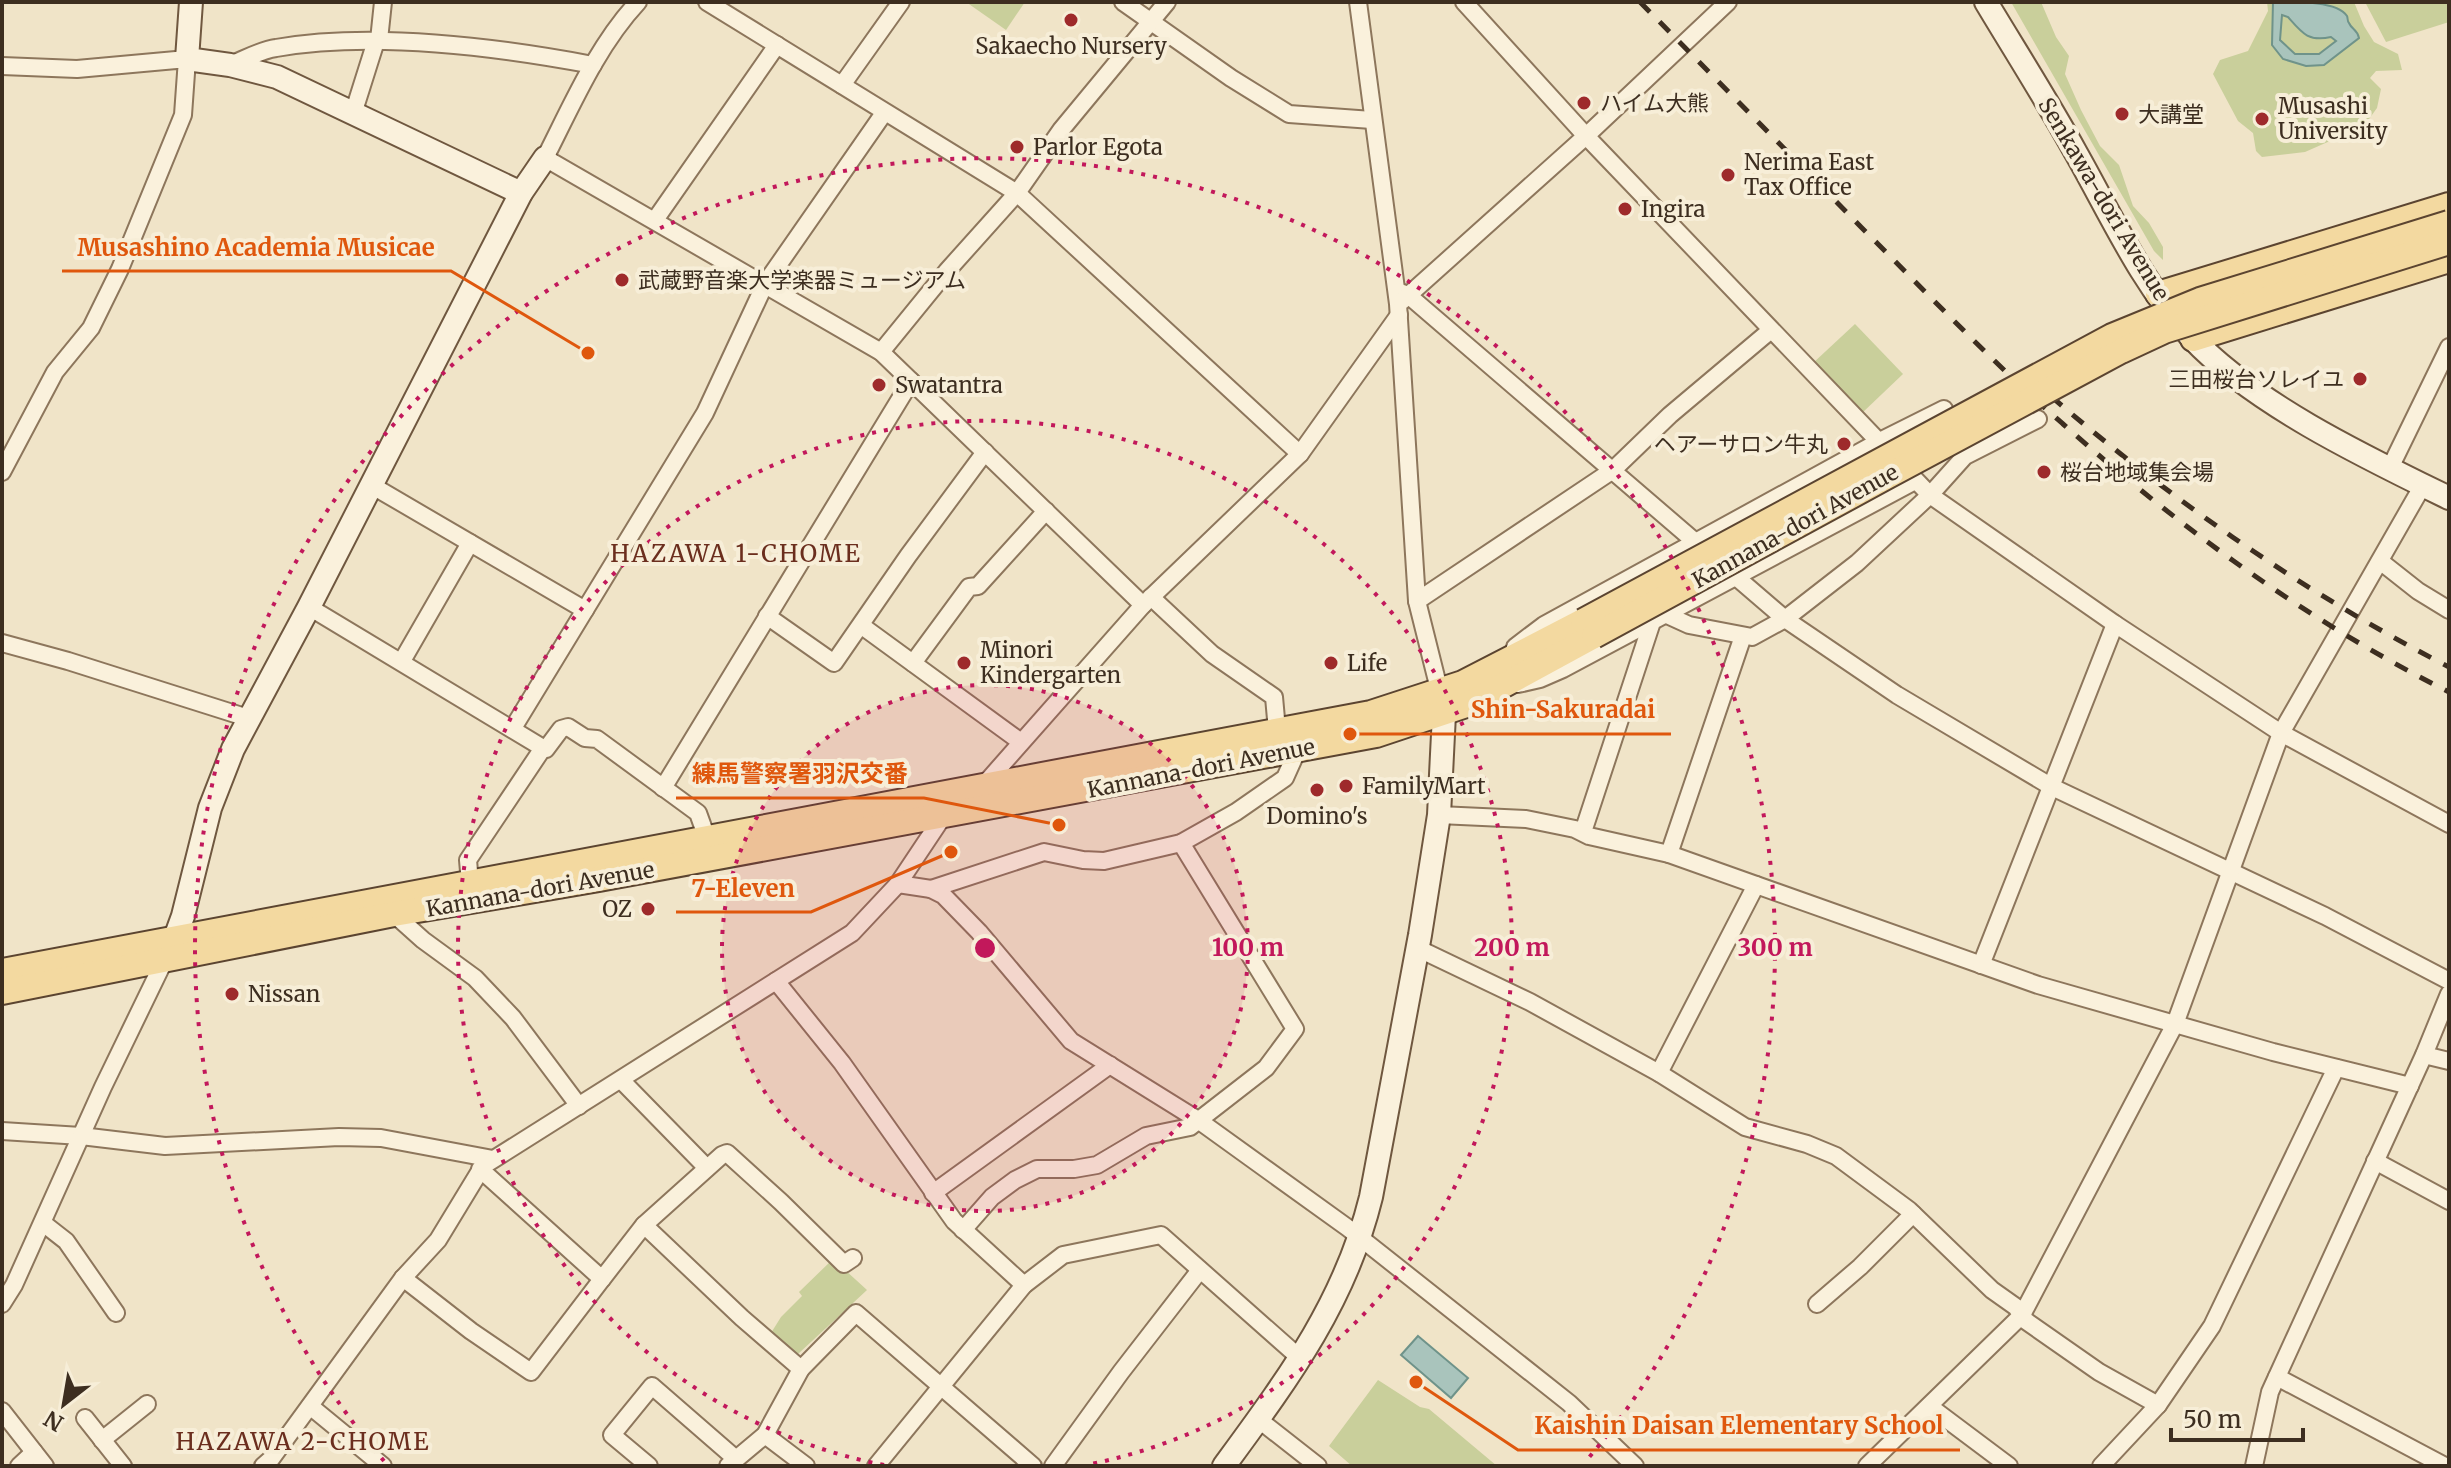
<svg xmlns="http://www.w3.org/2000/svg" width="2451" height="1468" font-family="Merriweather,'Noto Sans JP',serif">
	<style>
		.green { fill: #c9cf9b }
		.water { fill: #a9c4bc; stroke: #6f938a; stroke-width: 2; fill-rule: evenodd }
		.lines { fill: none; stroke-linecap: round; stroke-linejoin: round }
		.street-casing { stroke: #8d765c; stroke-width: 20 }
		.secondary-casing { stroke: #6f573f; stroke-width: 26 }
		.primary-casing { stroke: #5b4430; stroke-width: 28 }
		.street { stroke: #faf1dc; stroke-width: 16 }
		.secondary { stroke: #faf1dc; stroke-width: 22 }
		.primary { stroke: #f3d9a0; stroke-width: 24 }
		.rail { stroke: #3d2e20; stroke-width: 5; stroke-dasharray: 14 14; stroke-linecap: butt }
		.primary-bridge-casing { stroke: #5b4430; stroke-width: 28; stroke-linecap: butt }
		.primary-bridge { stroke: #f3d9a0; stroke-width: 24 }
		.ring { fill: none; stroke: #c2185b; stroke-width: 4; stroke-dasharray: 4 8 }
		.poi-dot { fill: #9e2a2b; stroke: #f7eed8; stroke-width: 3 }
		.labels { text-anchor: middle; stroke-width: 8; stroke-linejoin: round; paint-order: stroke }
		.poi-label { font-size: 22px; fill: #3d2e20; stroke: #f7eed8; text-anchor: start }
		.street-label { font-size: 22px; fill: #3d2e20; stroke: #f7eed8 }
		.neighbourhood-label { font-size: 24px; letter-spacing: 2px; fill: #6b2e1e; stroke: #f7eed8 }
		.centre { fill: #c2185b; stroke: #f7eed8; stroke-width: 4 }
		.ring-label { font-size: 24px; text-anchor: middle; font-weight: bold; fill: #c2185b; stroke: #f7eed8; stroke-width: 8; stroke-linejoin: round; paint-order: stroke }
		.leader { fill: none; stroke: #df570d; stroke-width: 3 }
		.callout-dot { fill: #df570d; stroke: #f7eed8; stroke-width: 3 }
		.callout-label { font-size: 24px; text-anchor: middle; font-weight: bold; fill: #df570d; stroke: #f7eed8; stroke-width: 8; stroke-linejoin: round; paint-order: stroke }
	</style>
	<rect width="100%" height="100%" fill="#f0e4c8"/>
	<!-- green -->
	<g class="green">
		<path d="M966 2H1025L1006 30Z"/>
		<path d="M2011 2H2041L2056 37 2069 56 2065 74 2081 110 2100 146 2119 165 2133 206 2149 223 2163 247V260L2154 251Z"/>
		<path d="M2267 2H2354L2364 26 2374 42 2398 54 2402 70 2376 71 2370 78 2381 89 2377 108 2364 126 2305 152 2262 157 2256 151 2253 133 2238 121 2213 74 2220 60 2248 51 2268 11Z"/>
		<path d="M2365 2H2449V22L2386 42Z"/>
		<path d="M1855 324 1903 374 1861 414 1812 364Z"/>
		<path d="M833 1259 867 1290 798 1354 794 1353 771 1333 781 1317 802 1296 799 1292Z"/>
		<path d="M1378 1380 1420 1407 1429 1409 1497 1466H1352L1329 1446Z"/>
	</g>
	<!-- water -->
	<g class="water">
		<path d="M2273 2C2291 2 2337 0 2347 16 2348 18 2347 21 2349 23 2352 30 2357 29 2359 38L2324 65 2306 66 2283 59 2272 45ZM2282 15 2288 17C2302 33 2308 42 2331 37L2336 41 2319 54H2295L2280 40Z"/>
		<path d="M1418 1336 1468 1378 1451 1398 1401 1355Z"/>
	</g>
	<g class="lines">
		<!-- street casing -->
		<g class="street-casing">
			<g id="street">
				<path d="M638 2C597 46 572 105 545 158L881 352 1143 605"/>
				<path d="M707 2 1017 193 1300 454"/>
				<path d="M1123 2 1231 78 1289 114 1372 120"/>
				<path d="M1358 2 1398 304 1417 601 1440 693"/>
				<path d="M1464 2 1586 136 1930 495 2115 624 2281 733 2449 824"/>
				<path d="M379 40 383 2"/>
				<path d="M230 65C245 59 261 50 276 48 373 31 497 47 593 65"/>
				<path d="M2 66 77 69 187 59 183 115 120 269 91 328 55 372 2 472"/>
				<path d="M842 85 901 2"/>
				<path d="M353 114 376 41"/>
				<path d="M655 220 777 45"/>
				<path d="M1397 291 1408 295 1785 619 1897 695 2052 787 2325 916 2449 981"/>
				<path d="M1402 301 1586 136 1728 2"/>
				<path d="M881 352 947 271 1017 193 1061 130 1167 2"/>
				<path d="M2390 468 2449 347"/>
				<path d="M371 485 585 610"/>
				<path d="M2380 561 2418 591 2449 610"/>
				<path d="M1151 597 1212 654 1274 697 1277 730"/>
				<path d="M1417 601 1613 470 1670 415 1771 330"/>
				<path d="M309 607 543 748"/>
				<path d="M1667 615 1689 625 1752 637 1785 619 1857 563 1930 495 1965 456 2038 419"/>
				<path d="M767 616 834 663 908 556 985 452"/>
				<path d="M862 626 1021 742"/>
				<path d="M2 643 68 661 248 718"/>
				<path d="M1515 647 1544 625 1878 442 1944 409"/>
				<path d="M402 661 470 543"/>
				<path d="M913 663 969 587 978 586 1046 511"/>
				<path d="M1518 684 1540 679 1563 669 1915 481"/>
				<path d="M513 728 705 413 765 284 884 113"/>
				<path d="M983 786 1143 605 1300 454 1399 315"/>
				<path d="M663 788 911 381"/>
				<path d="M1439 815 1526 819 1575 829 1589 836 1669 854 2038 985 2273 1052 2410 1086"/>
				<path d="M1583 832 1652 622"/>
				<path d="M1669 854 1743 636"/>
				<path d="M470 883 468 860 543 748 546 749 561 729 568 727 585 738 597 739 698 813 707 838"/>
				<path d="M898 884 931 889 943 895 979 932 1071 1041 1198 1120 1348 1228 1569 1403 1635 1466"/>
				<path d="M931 889 1044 852 1083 860 1104 861 1181 843 1236 812 1285 778 1298 749"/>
				<path d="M394 914 423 940 475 978 513 1018 579 1106"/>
				<path d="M1417 948 1530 1002 1659 1073 1745 1127 1807 1144 1836 1156 1909 1210 1992 1290 2016 1307 2026 1321 2099 1372 2158 1405"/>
				<path d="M1981 965 2115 624"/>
				<path d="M776 981 842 1063 954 1221 1024 1285"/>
				<path d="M2424 1055 2449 1061"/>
				<path d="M1659 1073 1756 885"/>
				<path d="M621 1080 707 1168"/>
				<path d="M2 1131 81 1136 165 1146 339 1137 381 1138 493 1159"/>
				<path d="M2375 1161 2449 1201"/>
				<path d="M480 1169 602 1279 644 1225 742 1318 801 1369"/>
				<path d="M933 1193 1110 1065"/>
				<path d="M43 1223 66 1241 116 1313"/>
				<path d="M644 1225 722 1155 727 1153 781 1202 844 1264 853 1258"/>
				<path d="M963 1230 992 1197 1015 1180 1037 1169H1074L1097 1165 1146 1136 1190 1127 1266 1068 1295 1029 1181 843"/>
				<path d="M403 1278 471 1331 531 1372 602 1279"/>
				<path d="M2 1304 14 1285 103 1087 167 955"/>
				<path d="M1817 1304 1860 1267 1913 1214"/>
				<path d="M2277 1377 2445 1466"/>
				<path d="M310 1406 383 1466"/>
				<path d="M1929 1406 2009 1466"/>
				<path d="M2 1411 45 1466"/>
				<path d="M85 1418 123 1466"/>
				<path d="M1258 1419 1318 1466"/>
				<path d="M765 1435 806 1466"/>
				<path d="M102 1440 147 1404"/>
				<path d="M19 1466 34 1452"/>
				<path d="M263 1466 271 1459 403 1278 438 1240 483 1166 852 933 898 884 944 815"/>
				<path d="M649 1466 612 1435 652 1386 736 1459"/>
				<path d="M728 1466 765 1435 801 1369 856 1313 1033 1466"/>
				<path d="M876 1466 1024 1285 1063 1255 1161 1235 1301 1359"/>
				<path d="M1053 1466 1121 1372 1200 1270"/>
				<path d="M1867 1466 2022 1315 2175 1024 2281 733 2423 485"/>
				<path d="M2101 1466 2158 1405 2212 1326 2336 1068"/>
				<path d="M2254 1466 2270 1392 2424 1055 2449 994"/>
			</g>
		</g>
		<!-- secondary casing -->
		<g class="secondary-casing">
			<g id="secondary">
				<path d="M191 2 187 59 230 65 277 77 521 193"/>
				<path d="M1986 2C2016 52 2048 102 2076 153 2111 215 2143 286 2192 338 2254 404 2367 458 2449 498"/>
				<path d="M175 938 183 916 210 808 233 749 309 607 521 193 545 158"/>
				<path d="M1224 1466C1287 1380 1345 1303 1371 1197L1420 935 1439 815 1444 714 1441 698"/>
			</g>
		</g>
		<!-- primary casing -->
		<g class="primary-casing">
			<g id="primary">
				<path d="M2158 294 2449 205"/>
				<path d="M2193 339 2449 260"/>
				<path d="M2 971 1371 713 1463 683 1583 621"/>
				<path d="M2 992 394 914 599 879 1376 735 1469 704 1594 636"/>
			</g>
		</g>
		<!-- street -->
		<use href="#street" class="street"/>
		<!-- secondary -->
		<use href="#secondary" class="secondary"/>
		<!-- primary -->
		<use href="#primary" class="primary"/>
		<!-- rail -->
		<g class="rail">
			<path d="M1640 2C1713 76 1787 151 1860 226 1927 293 1992 362 2063 424 2180 528 2309 622 2449 692"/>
			<path d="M2030 378C2158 491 2297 589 2449 667"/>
		</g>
		<!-- primary-bridge casing -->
		<g class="primary-bridge-casing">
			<g id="primary-bridge">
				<path d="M1583 621 2112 336 2200 300 2449 223"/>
				<path d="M1594 636 1888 476 2121 351 2164 331 2449 242"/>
			</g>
		</g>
		<!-- primary-bridge -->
		<use href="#primary-bridge" class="primary-bridge"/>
	</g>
	<!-- distance rings -->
	<circle cx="985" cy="948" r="263" fill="#c2185b" fill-opacity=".12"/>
	<g class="ring">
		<circle cx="985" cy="948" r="263"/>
		<path d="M884 1465A527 527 0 1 1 1086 1465"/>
		<path d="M384 1461A790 790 0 1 1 1586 1461"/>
	</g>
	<!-- markers -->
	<g class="poi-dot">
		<circle cx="1071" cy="20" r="8"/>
		<circle cx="1584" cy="103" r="8"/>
		<circle cx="2122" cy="114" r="8"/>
		<circle cx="2262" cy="119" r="8"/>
		<circle cx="1017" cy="147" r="8"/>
		<circle cx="1728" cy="175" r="8"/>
		<circle cx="1625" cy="209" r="8"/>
		<circle cx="622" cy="280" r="8"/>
		<circle cx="2360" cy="379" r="8"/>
		<circle cx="879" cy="385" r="8"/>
		<circle cx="1844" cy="444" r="8"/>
		<circle cx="2044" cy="472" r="8"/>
		<circle cx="964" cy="663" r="8"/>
		<circle cx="1331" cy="663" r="8"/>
		<circle cx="1346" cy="786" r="8"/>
		<circle cx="1317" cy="790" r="8"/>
		<circle cx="648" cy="909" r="8"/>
		<circle cx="232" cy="994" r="8"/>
	</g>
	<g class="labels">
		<!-- poi labels -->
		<g class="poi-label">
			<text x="1071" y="54" text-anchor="middle">Sakaecho Nursery</text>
			<text x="1600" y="111">ハイム大熊</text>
			<text x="2278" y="114">Musashi<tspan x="2278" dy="25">University</tspan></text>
			<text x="2138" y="122">大講堂</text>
			<text x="1033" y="155">Parlor Egota</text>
			<text x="1744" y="170">Nerima East<tspan x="1744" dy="25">Tax Office</tspan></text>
			<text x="1641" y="217">Ingira</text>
			<text x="638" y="288">武蔵野音楽大学楽器ミュージアム</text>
			<text x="2344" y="387" text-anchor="end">三田桜台ソレイユ</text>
			<text x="895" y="393">Swatantra</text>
			<text x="1828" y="452" text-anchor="end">ヘアーサロン牛丸</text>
			<text x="2060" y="480">桜台地域集会場</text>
			<text x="980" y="658">Minori<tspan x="980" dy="25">Kindergarten</tspan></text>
			<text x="1347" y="671">Life</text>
			<text x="1362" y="794">FamilyMart</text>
			<text x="1317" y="824" text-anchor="middle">Domino's</text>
			<text x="632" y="917" text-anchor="end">OZ</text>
			<text x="248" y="1002">Nissan</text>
		</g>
		<!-- street labels -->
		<g class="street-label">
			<text transform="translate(2104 199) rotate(59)" y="8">Senkawa-dori Avenue</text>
			<text transform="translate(1795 526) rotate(-29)" y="8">Kannana-dori Avenue</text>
			<text transform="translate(1201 768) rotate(-11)" y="8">Kannana-dori Avenue</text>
			<text transform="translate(540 889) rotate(-10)" y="8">Kannana-dori Avenue</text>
		</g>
		<!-- neighbourhood labels -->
		<g class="neighbourhood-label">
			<text x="736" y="562">HAZAWA 1-CHOME</text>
			<text x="303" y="1450">HAZAWA 2-CHOME</text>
		</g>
	</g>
	<circle cx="985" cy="948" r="12" class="centre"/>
	<g class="ring-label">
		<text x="1248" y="956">100 m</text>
		<text x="1512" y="956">200 m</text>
		<text x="1775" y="956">300 m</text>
	</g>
	<!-- callouts -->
	<path class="leader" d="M588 353L451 271H62M1350 734L1455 734H1671M1059 825L924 798H676M951 852L811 912H676M1416 1382L1518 1450H1960"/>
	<g class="callout-dot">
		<circle cx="588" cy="353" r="8"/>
		<circle cx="1350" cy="734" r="8"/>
		<circle cx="1059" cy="825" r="8"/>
		<circle cx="951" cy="852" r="8"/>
		<circle cx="1416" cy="1382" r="8"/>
	</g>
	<g class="callout-label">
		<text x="256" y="256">Musashino Academia Musicae</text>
		<text x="1563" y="718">Shin-Sakuradai</text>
		<text x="800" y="782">練馬警察署羽沢交番</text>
		<text x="743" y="897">7-Eleven</text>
		<text x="1739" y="1434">Kaishin Daisan Elementary School</text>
	</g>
	<!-- border -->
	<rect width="2451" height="1468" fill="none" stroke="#3d2e20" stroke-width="8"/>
	<!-- north arrow -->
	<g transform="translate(64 1404) rotate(211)" stroke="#f7eed8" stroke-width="6" paint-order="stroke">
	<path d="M0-6L14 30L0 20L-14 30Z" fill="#3d2e20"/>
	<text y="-12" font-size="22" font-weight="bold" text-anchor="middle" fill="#3d2e20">N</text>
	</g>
	<!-- scale -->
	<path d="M2171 1428v12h132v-12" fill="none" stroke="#3d2e20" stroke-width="4"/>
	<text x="2183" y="1428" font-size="24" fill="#3d2e20" stroke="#f7eed8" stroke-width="6" paint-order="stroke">50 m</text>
</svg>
